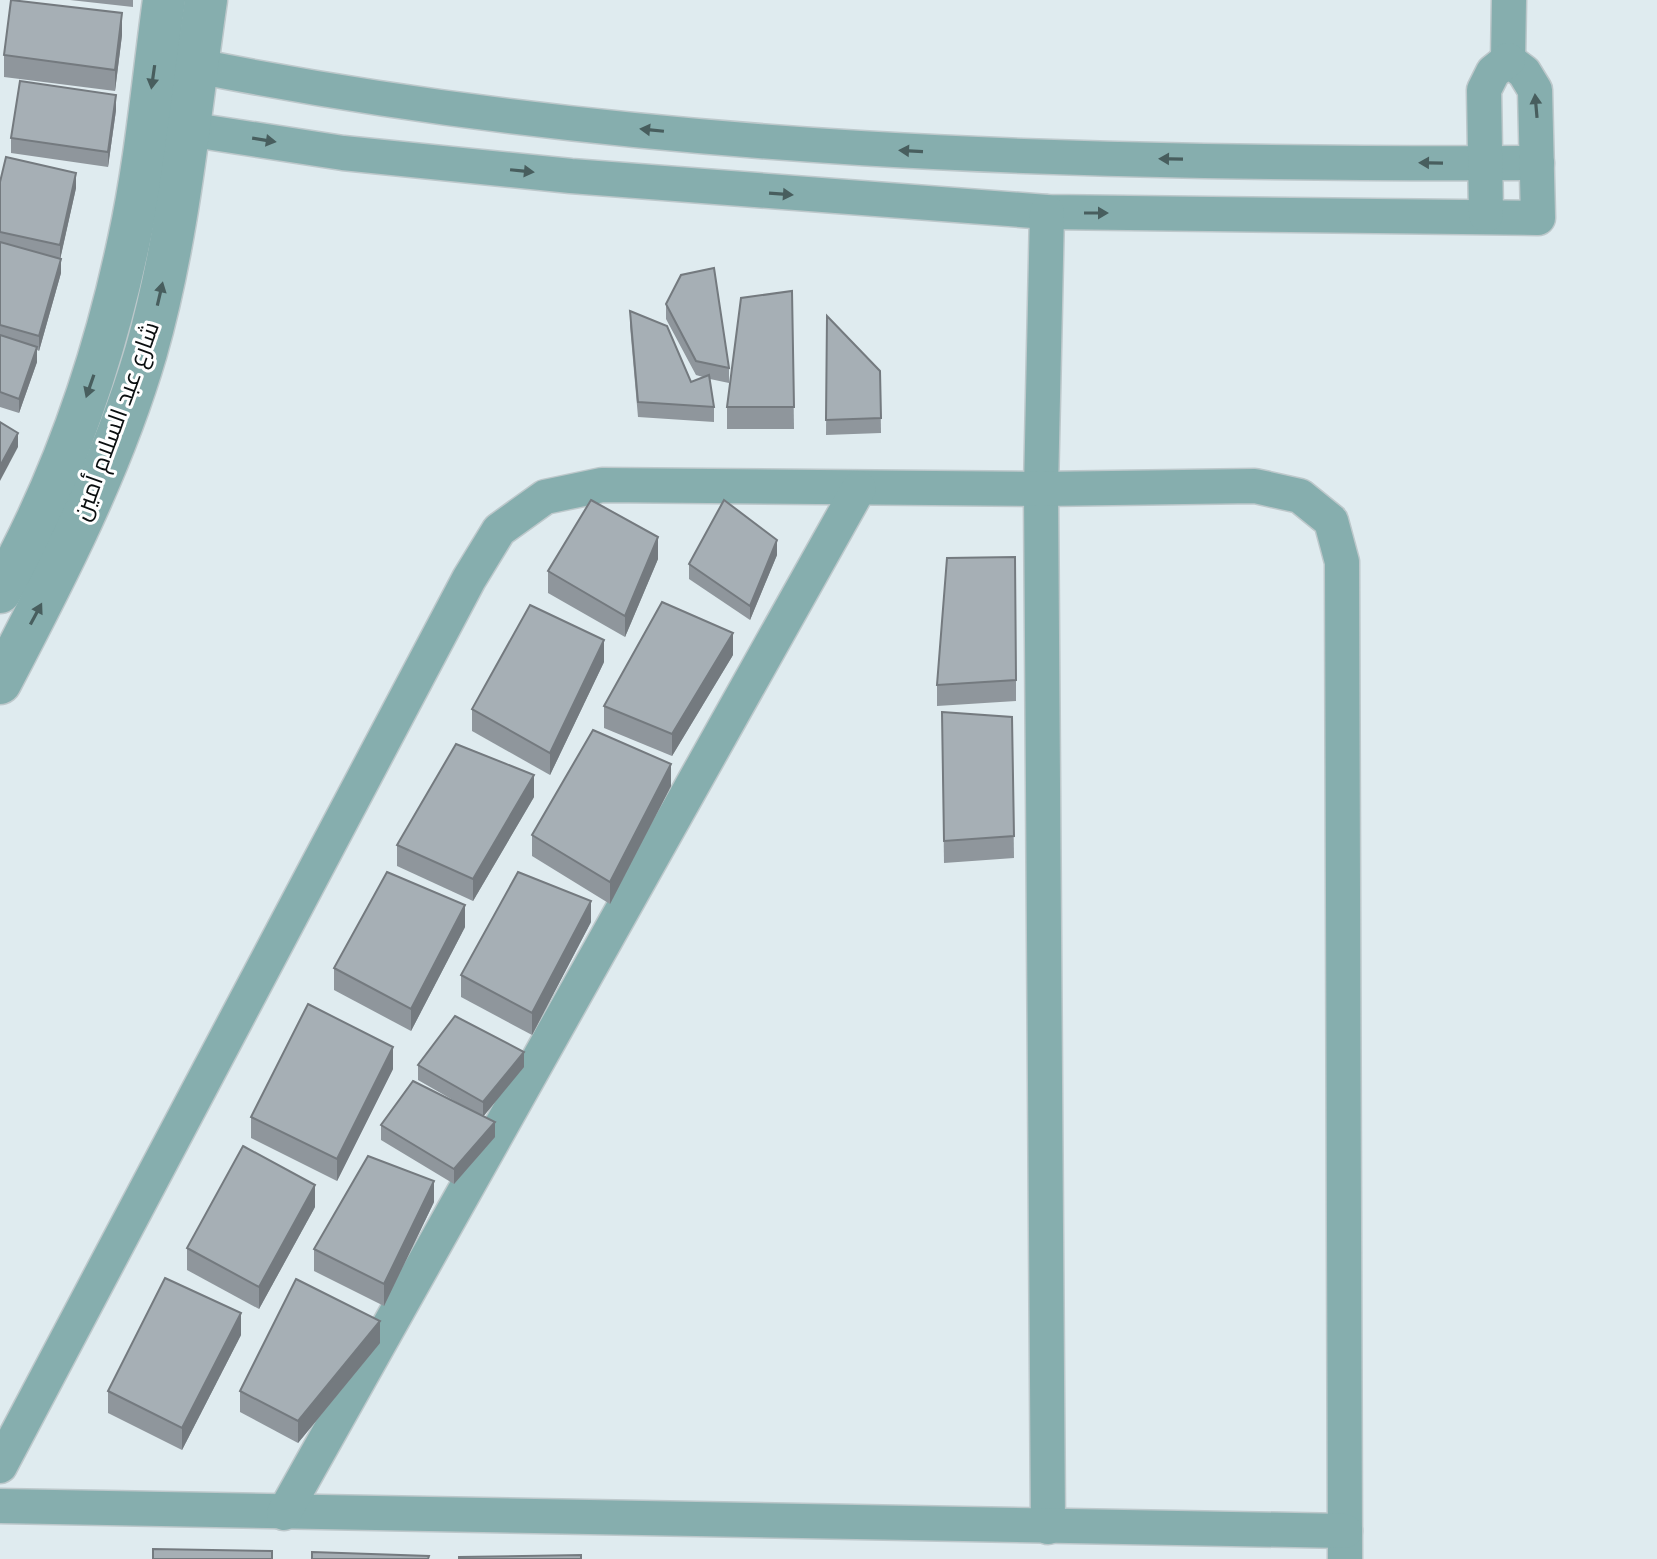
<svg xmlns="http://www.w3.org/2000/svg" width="1657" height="1559" font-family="Lato,Cairo,sans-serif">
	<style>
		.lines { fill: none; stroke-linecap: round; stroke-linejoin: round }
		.minor-casing { stroke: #bdc8cb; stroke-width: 37 }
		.tertiary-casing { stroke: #bdc8cb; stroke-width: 45 }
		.minor { stroke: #86aeae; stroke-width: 34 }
		.tertiary { stroke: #86aeae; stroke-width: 42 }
		.wall { fill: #8f969c }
		.shaded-wall { fill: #747a7f }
		.building { fill: #a6afb5; stroke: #747a7f; stroke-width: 2 }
		.oneway { fill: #485e5e }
		.labels { text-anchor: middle; stroke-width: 6; stroke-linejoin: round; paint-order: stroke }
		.street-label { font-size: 24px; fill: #0a0e0f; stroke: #fff }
	</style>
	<rect width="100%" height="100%" fill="#dfebef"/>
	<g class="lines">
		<!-- minor casing -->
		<g class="minor-casing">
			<g id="minor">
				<path d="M1508 60 1509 0"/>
				<path d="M197 66C636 154 1090 165 1537 163"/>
				<path d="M187 129 343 153 571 176 1047 212 1538 218 1535 90 1524 72 1508 60"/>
				<path d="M1047 212 1041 489 1048 1527"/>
				<path d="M1486 215 1484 90 1493 72 1508 60"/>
				<path d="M0 1466 469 579 499 530 545 497 602 485 1041 489 1255 486 1300 496 1331 521 1342 562 1345 1559"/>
				<path d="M0 1506 1345 1531"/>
				<path d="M284 1513 859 488"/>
			</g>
		</g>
		<!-- tertiary casing -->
		<g class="tertiary-casing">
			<g id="tertiary">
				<path d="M0 592C62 482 103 363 129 240 146 162 153 80 164 0"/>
				<path d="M0 683C56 576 112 468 146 352 179 237 189 117 206 0"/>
			</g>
		</g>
		<!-- minor -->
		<use href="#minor" class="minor"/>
		<!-- tertiary -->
		<use href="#tertiary" class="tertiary"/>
	</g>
	<!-- wall -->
	<g class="wall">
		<path d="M70 0H133V7Z"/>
		<path d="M122 35 115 91 4 77V55Z"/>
		<path d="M116 110 108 167 11 153V138Z"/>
		<path d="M0 182 76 188 60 259 61 273 39 351 37 350V362L19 413 0 407Z"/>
		<path d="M792 291 794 429H727V407Z"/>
		<path d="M666 304 729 368V383L710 379 714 407V422L638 417 630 326V311L691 382 703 377 696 375 666 319Z"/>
		<path d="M827 316 880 371 881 433 826 435Z"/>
		<path d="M777 555 750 620 689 579V564Z"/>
		<path d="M658 559 625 637 548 593V571Z"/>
		<path d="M733 655 672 756 604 728V706Z"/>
		<path d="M604 662 550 775 472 731V709Z"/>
		<path d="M1016 680V701L937 706V685Z"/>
		<path d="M942 712 1012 717 1014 858 944 863Z"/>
		<path d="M671 786 610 904 532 856V835Z"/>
		<path d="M534 797 473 901 397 866V845Z"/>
		<path d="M591 922 532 1035 461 997V975Z"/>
		<path d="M465 927 411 1031 334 990V968Z"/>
		<path d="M418 1065 524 1067 483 1116 495 1137 454 1184 381 1140V1125L465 1107 418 1080Z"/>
		<path d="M393 1069 337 1181 251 1138V1117Z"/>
		<path d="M434 1202 384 1306 314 1271V1249Z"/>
		<path d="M315 1207 259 1309 187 1270V1248Z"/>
		<path d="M241 1335 182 1450 108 1413V1391Z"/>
		<path d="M380 1343 298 1443 240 1412V1391Z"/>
	</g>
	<!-- shaded-wall -->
	<g class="shaded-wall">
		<path d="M122 13V35L115 91V70Z"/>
		<path d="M116 95V110L108 167V152Z"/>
		<path d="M76 173V188L60 260V245Z"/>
		<path d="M61 259V273L39 351V336Z"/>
		<path d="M37 347V362L19 413V399Z"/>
		<path d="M18 433V447L0 481V466Z"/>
		<path d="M658 537V559L625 637V616Z"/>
		<path d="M777 540V555L750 620V606Z"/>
		<path d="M733 633V655L672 756V734Z"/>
		<path d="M604 640V662L550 775V753Z"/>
		<path d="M671 764V786L610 904V882Z"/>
		<path d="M534 775V797L473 901V879Z"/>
		<path d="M591 901V922L532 1035V1013Z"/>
		<path d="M465 905V927L411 1031V1009Z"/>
		<path d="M393 1047V1069L337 1181V1159Z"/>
		<path d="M524 1052V1067L483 1117V1102Z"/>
		<path d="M495 1122V1137L454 1184V1169Z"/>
		<path d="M434 1181V1202L384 1306V1284Z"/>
		<path d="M315 1185V1207L259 1309V1287Z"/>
		<path d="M241 1313V1335L182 1450V1428Z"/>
		<path d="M380 1321V1343L298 1443V1421Z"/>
	</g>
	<!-- building -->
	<g class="building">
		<path d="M11 0 122 13 115 70 4 55Z"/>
		<path d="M20 81 116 95 108 152 11 138Z"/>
		<path d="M6 157 76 173 60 245 0 232V182Z"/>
		<path d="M0 242 61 259 39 336 0 325Z"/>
		<path d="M714 268 729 368 696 361 666 304 681 275Z"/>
		<path d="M792 291 794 407H727L741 298Z"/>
		<path d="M630 311 667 326 691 382 709 375 714 407 638 402Z"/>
		<path d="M827 316 880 371 881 418 826 420Z"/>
		<path d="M0 335 37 347 19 399 0 392Z"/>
		<path d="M0 422 18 433 0 466Z"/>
		<path d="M591 500 658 537 625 616 548 571Z"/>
		<path d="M724 500 777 540 750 606 689 564Z"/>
		<path d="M1015 557 1016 680 937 685 947 558Z"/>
		<path d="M662 602 733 633 672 734 604 706Z"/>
		<path d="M530 605 604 640 550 753 472 709Z"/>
		<path d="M942 712 1012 717 1014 836 944 841Z"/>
		<path d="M593 730 671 764 610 882 532 835Z"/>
		<path d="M456 744 534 775 473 879 397 845Z"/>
		<path d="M387 872 465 905 411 1009 334 968Z"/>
		<path d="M518 872 591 901 532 1013 461 975Z"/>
		<path d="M308 1004 393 1047 337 1159 251 1117Z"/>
		<path d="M455 1016 524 1052 483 1102 418 1065Z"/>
		<path d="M413 1081 495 1122 454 1169 381 1125Z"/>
		<path d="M243 1146 315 1185 259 1287 187 1248Z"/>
		<path d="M368 1156 434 1181 384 1284 314 1249Z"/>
		<path d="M165 1278 241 1313 182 1428 108 1391Z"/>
		<path d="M296 1279 380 1321 298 1421 240 1391Z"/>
		<path d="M153 1549 272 1551V1559H153Z"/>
		<path d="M312 1552 429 1556 428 1559H312Z"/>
		<path d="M581 1555V1559H459V1557Z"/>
	</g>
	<!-- one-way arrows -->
	<defs><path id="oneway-solid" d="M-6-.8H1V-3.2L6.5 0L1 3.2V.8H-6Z" transform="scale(2)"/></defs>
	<g class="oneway">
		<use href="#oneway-solid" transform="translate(153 77) rotate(98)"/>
		<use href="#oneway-solid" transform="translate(1536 106) rotate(-95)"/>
		<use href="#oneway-solid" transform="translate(652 130) rotate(-174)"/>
		<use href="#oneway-solid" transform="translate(264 140) rotate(9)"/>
		<use href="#oneway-solid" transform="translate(911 151) rotate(-177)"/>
		<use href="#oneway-solid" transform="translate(1171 159) rotate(-179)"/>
		<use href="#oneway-solid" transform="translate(1431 163) rotate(-179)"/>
		<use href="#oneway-solid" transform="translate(522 171) rotate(6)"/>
		<use href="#oneway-solid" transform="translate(781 194) rotate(4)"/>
		<use href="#oneway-solid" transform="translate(1096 213)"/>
		<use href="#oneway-solid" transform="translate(160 294) rotate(-77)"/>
		<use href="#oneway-solid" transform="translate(90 386) rotate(109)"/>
		<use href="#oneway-solid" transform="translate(36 614) rotate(-62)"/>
	</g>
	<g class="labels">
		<!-- street labels -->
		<g class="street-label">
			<text transform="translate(116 421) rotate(-70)" y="8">شارع عبد السلام أمين</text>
		</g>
	</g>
</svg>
